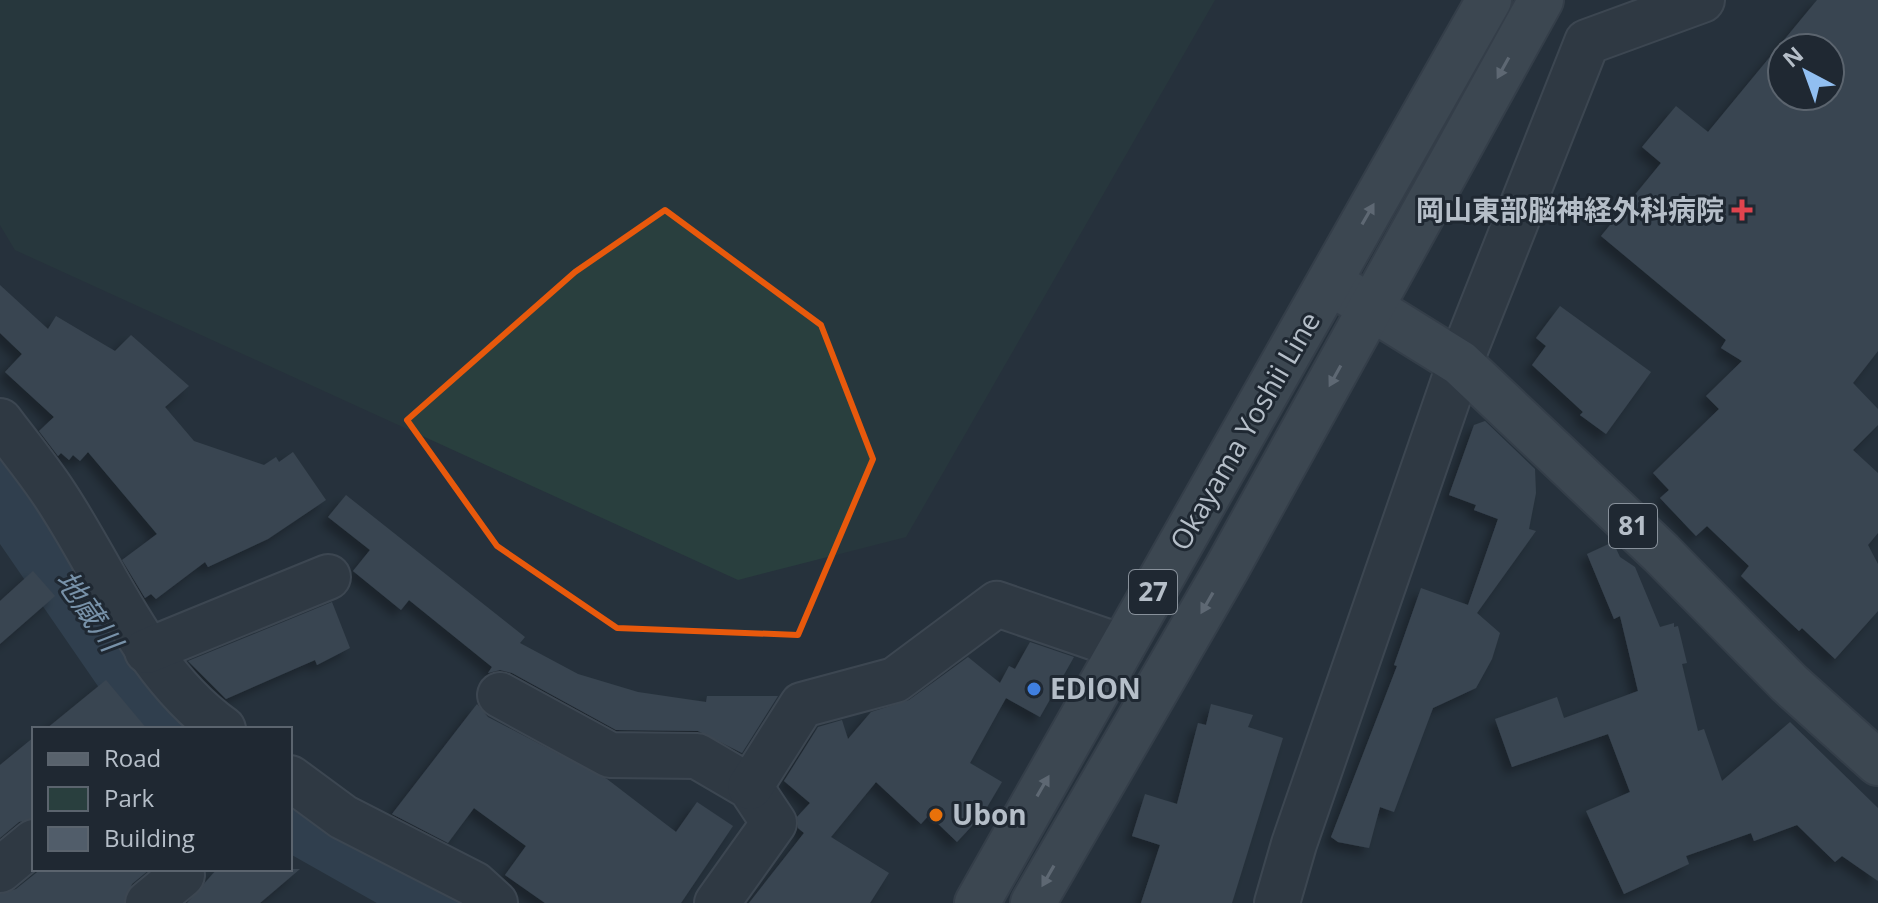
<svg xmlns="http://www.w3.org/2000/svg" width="1878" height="903" font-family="'Open Sans','Noto Sans JP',sans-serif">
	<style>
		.green { fill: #293f3e }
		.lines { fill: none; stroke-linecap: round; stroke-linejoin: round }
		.river { stroke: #3d5164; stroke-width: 68 }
		.building { fill: #515d6a; fill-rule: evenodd; filter: url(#shadow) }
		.minor-casing { stroke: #58616b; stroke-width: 48 }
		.major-casing { stroke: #464f59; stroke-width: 48 }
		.minor { stroke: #3a434d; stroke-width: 44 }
		.major { stroke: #58626c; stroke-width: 44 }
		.oneway { fill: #a2acb6 }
		.marked { fill: none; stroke: #e8590c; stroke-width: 6; stroke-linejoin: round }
		.health-dot { fill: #e0444e; stroke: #1f2832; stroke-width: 3 }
		.shop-dot { fill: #3f7fe0; stroke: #1f2832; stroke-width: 3 }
		.food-dot { fill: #e8710a; stroke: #1f2832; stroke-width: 3 }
		.labels { text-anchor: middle; stroke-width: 6; stroke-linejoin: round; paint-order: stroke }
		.shield { fill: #1f2832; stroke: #88919b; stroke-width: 2 }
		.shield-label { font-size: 26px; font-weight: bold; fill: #b5bec8 }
		.poi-label { font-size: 28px; font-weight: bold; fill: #b5bec8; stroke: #1f2832; text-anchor: start }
		.street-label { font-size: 28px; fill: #b5bec8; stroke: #1f2832 }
		.water-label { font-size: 30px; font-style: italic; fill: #7892a9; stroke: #1f2832 }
	</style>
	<defs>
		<filter id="shadow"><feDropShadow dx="-7" dy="7" stdDeviation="4" flood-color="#0009"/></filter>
	</defs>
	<rect width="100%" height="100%" fill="#26323c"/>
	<!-- green -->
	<path class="green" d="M0 0H1215L906 537 738 580 15 250 0 225Z"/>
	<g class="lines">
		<!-- river -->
		<g class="river">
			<path d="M0 484 146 696 186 729"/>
			<path d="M290 815 446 903"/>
		</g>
	</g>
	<!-- building -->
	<g class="building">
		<path d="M1817 0H1878V351L1853 383 1878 409V425L1853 450 1878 473V533L1868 545 1878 564V611L1835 659 1802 628 1799 631 1741 576 1749 566 1707 526 1696 536 1660 498 1669 490 1653 473 1719 409 1706 396 1742 361 1721 348 1726 340 1601 236 1661 163 1642 147 1676 106 1708 132ZM1782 48H1830V96H1782Z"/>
		<path d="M0 285 48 329 56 316 115 351 131 335 189 386 165 407 194 441 264 465 276 457 279 462 293 452 326 500 268 539 208 567 205 562 156 599 151 594 145 598 122 560 157 534 88 452 80 461 73 455 69 460 61 453 58 456 39 431 54 417 5 372 22 354 0 333Z"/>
		<path d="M1560 306 1651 372 1606 434 1580 415 1583 412 1532 365 1546 346 1536 338Z"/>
		<path d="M1485 421 1535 469 1536 493 1529 529 1536 531 1477 613 1500 633 1492 659 1476 688 1433 708 1394 812 1380 807 1369 848 1338 842 1331 837 1397 666 1394 665 1421 588 1468 605 1498 519 1474 510 1476 505 1449 495 1474 425Z"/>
		<path d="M346 495 525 637 520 643 578 674 638 692 706 702 707 696H778L742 753 698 731 616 730 512 673 500 670 488 673 492 667 409 600 401 610 353 571 370 550 328 517Z"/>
		<path d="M1613 542 1620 557 1635 567 1660 627 1674 623V627L1678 626 1687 663 1682 664 1698 731 1704 729 1722 781 1790 722 1878 808V881L1842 856 1835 862 1797 825 1754 841 1751 833 1686 856 1689 864 1624 894 1586 811 1630 792 1608 734 1512 767 1495 719 1557 697 1564 718 1638 691 1620 616 1614 619 1587 554Z"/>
		<path d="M33 571 55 596 0 644V601Z"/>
		<path d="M332 602 350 648 317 665 315 660 226 699 188 661Z"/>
		<path d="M1030 642 1074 657 1040 717 1006 698 970 763 1002 782 983 814 957 842 929 815 921 824 876 782 831 837 889 873 870 903H749L804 833 798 828 797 817 810 803 784 781 818 727 842 720 848 739 871 712 909 700 968 657 1000 683 1009 666 1015 669Z"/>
		<path d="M106 680 147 729H46Z"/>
		<path d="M477 704 488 717 607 779 676 832 697 802 733 826 681 903H545L505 875 526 846 474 808 448 843 392 814Z"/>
		<path d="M1211 704 1253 715 1248 727 1283 738 1232 903H1141L1160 845 1132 836 1145 794 1177 804 1198 723 1206 725Z"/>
		<path d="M34 737V818L19 822 0 838V765Z"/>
		<path d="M41 869H150L132 884 124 903H0V894L16 889Z"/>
		<path d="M217 869H300L260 903H187Z"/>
	</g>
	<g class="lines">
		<!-- minor casing -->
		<g class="minor-casing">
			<g id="minor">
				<path d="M0 421C18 445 38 469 55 495 108 575 143 671 223 729"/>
				<path d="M147 651 328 577"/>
				<path d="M500 695 610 755 697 756 750 787 774 823 717 903"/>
				<path d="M290 778 343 817 474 884 495 903"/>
				<path d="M750 787 802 705 895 680 997 604 1122 647"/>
				<path d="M0 870 34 842"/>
				<path d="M148 903 182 875"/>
				<path d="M1277 903 1294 844 1460 363 1587 42 1702 0"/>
			</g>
		</g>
		<!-- major casing -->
		<g class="major-casing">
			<g id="major">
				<path d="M1349 294 1460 363 1661 553 1789 683 1878 763"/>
				<path d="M977 903 1489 0"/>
				<path d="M1033 903 1227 568 1541 0"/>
			</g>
		</g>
		<!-- minor -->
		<use href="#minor" class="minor"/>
		<!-- major -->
		<use href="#major" class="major"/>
	</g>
	<!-- one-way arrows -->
	<defs><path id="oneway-solid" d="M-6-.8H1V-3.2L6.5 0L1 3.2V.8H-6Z" transform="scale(2)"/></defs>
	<g class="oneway">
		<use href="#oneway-solid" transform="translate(1503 68) rotate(119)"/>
		<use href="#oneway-solid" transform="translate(1368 214) rotate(-60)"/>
		<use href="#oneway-solid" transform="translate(1335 376) rotate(119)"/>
		<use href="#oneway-solid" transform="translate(1207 603) rotate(120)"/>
		<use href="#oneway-solid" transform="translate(1043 786) rotate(-60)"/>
		<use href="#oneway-solid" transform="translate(1048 876) rotate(120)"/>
	</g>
	<!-- marked area -->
	<path d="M0 0H1878V903H0ZM665 210 821 325 873 459 798 635 617 628 497 546 407 420 575 272Z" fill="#26323c" fill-opacity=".55" fill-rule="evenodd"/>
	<path class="marked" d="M665 210 821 325 873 459 798 635 617 628 497 546 407 420 575 272Z"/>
	<!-- markers -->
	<path class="health-dot" d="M1738 198h8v8h8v8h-8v8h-8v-8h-8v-8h8z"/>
	<circle class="shop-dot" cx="1034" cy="689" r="8"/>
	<circle class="food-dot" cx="936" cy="815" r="8"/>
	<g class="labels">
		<!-- shield labels -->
		<g class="shield">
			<rect x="1609" y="504" width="48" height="44" rx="6"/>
			<rect x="1129" y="570" width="48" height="44" rx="6"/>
		</g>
		<g class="shield-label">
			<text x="1633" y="535">81</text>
			<text x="1153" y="601">27</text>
		</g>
		<!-- poi labels -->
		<g class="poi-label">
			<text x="1724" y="220" text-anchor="end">岡山東部脳神経外科病院</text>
			<text x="1050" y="699">EDION</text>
			<text x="952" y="825">Ubon</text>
		</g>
		<!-- street labels -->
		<g class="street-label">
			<text transform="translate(1245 431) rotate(-60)" y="10">Okayama Yoshii Line</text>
		</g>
		<!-- water labels -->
		<g class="water-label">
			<text transform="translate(88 611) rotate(55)" y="10">地蔵川</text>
		</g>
	</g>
	<!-- legend -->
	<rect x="32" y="727" width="260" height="144" fill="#1f2832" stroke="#5b646e" stroke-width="2"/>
	<rect x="48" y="753" width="40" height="12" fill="#58626c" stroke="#5b646e" stroke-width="2"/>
	<text x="104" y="767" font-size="24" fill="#b5bec8">Road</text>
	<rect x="48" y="787" width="40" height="24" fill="#293f3e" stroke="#5b646e" stroke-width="2"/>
	<text x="104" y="807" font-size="24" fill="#b5bec8">Park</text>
	<rect x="48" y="827" width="40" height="24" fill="#515d6a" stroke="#5b646e" stroke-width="2"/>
	<text x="104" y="847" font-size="24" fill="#b5bec8">Building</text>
	<!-- north arrow -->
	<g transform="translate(1806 72) rotate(319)"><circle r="38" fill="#1f2832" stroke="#5b646e" stroke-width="2"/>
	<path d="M0-6L14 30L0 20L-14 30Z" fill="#91bff1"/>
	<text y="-12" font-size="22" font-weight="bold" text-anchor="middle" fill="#b5bec8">N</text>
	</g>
</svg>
